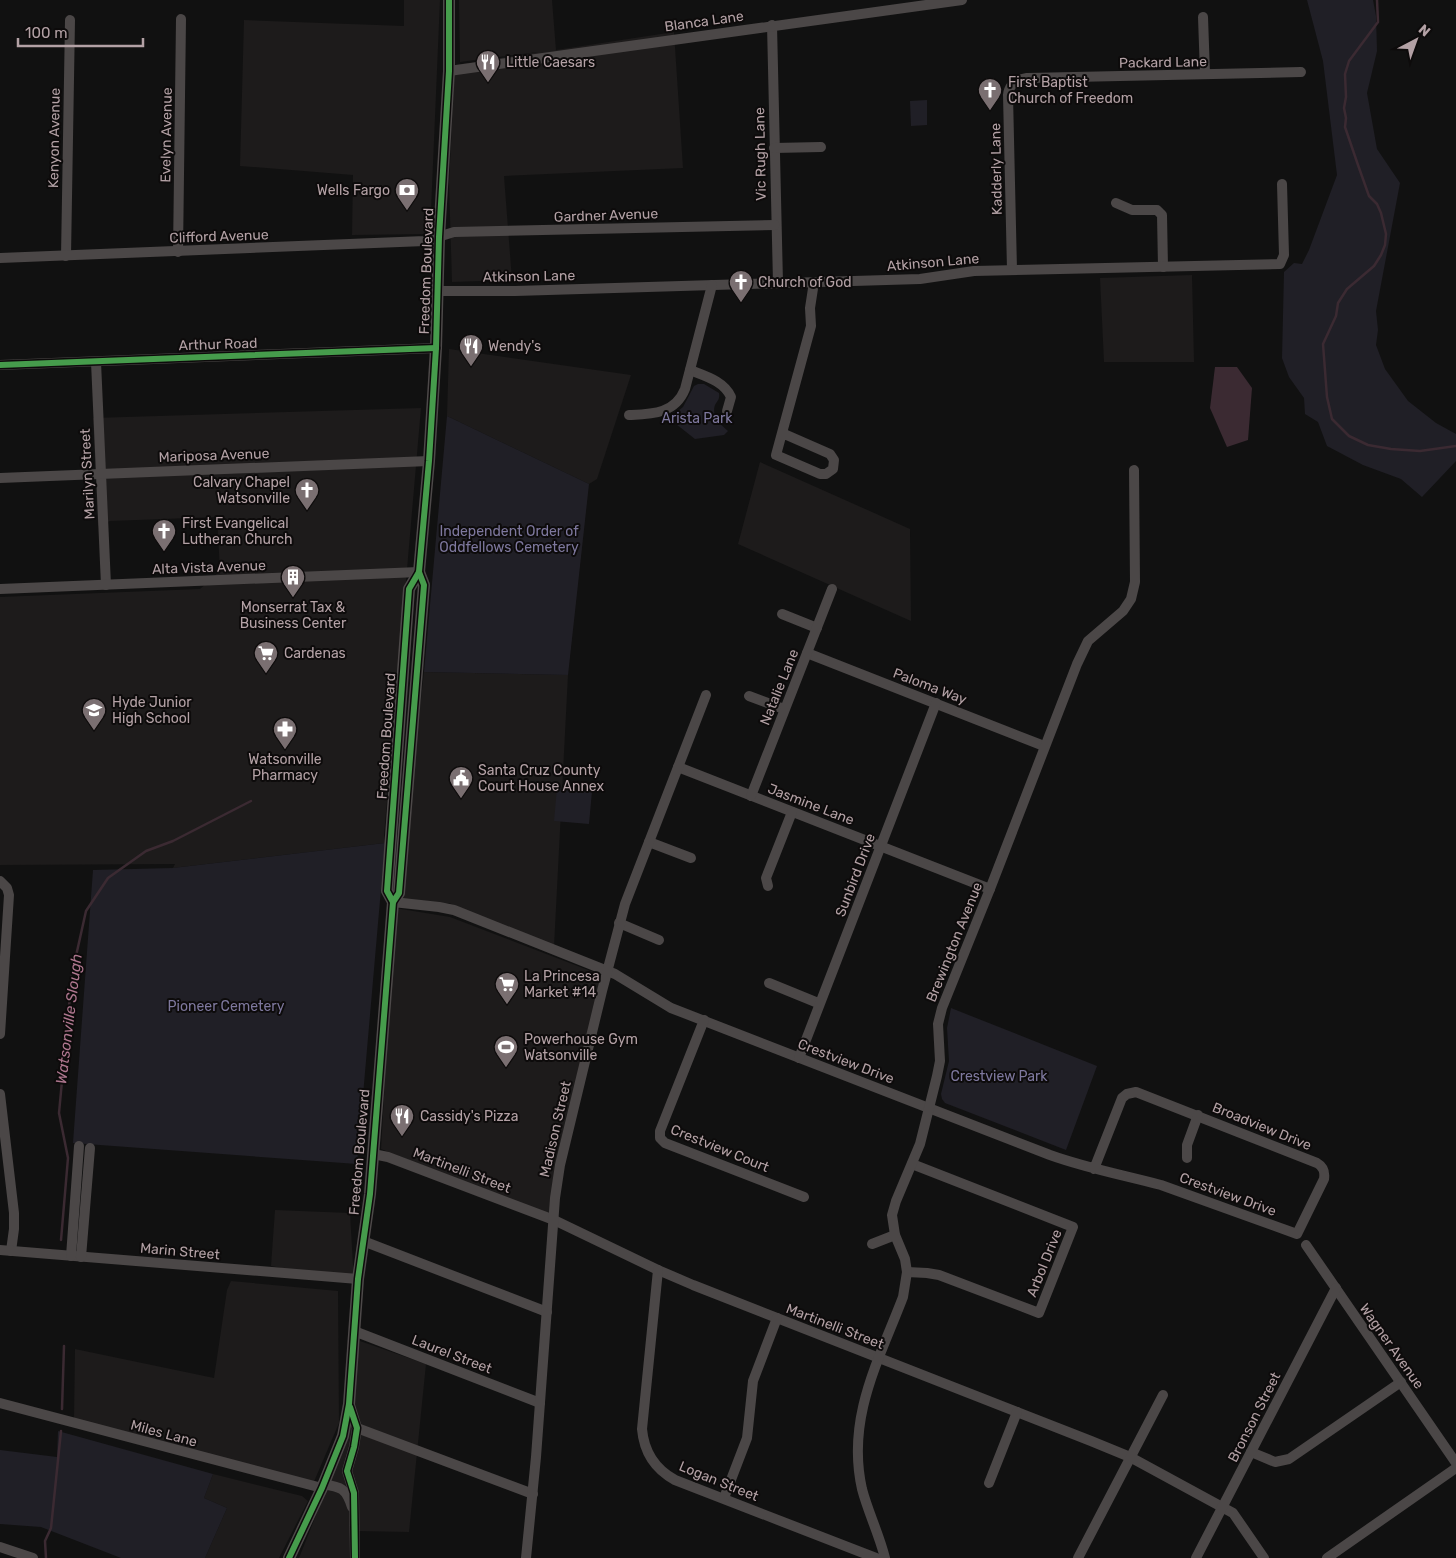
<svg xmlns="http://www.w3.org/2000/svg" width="1456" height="1558" font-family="Rubik,sans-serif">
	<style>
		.built { fill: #1d1b1b }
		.green { fill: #201f26 }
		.water { fill: #3b2a32 }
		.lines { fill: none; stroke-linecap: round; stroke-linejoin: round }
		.stream { stroke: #3b2a32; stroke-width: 2.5 }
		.minor { stroke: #4b4747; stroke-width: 10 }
		.major { stroke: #4d4949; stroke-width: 12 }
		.cycleway-casing { stroke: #0d0b0b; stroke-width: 9 }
		.cycleway { stroke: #469c4c; stroke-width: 6 }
		.labels { text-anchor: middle; stroke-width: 4; stroke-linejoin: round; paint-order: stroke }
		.street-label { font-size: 14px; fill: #b3a1a5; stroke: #0d0b0b }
		.poi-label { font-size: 14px; fill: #b3a1a5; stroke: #0d0b0b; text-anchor: start }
		.park-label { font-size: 14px; fill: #7e789e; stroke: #0d0b0b }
		.water-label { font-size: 15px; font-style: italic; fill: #af778f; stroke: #0d0b0b }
	</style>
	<rect width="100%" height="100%" fill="#111"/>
	<!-- built -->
	<g class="built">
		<path d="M404 0H440L430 234 352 235 353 175 240 166 244 20 404 26Z"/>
		<path d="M459 0H552L556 50 674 32 683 168 504 176 512 280 452 282 449 183 455 65 538 52 460 62Z"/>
		<path d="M1192 275 1194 362H1104L1100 278Z"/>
		<path d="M449 349 631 375 597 479 589 484 447 416Z"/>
		<path d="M421 408 384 835 385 843 173 868 175 864 0 865V597L200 589 220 571 217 517 110 521 98 526 93 418Z"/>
		<path d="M760 462 910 529 911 621 738 544Z"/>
		<path d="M424 672 568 675 554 947 449 903 398 904Z"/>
		<path d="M395 908 450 917 601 975 552 1216 381 1149Z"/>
		<path d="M275 1210 350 1213 354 1282 271 1266Z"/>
		<path d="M231 1281 338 1291 339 1423 313 1484 74 1419 75 1349 214 1378 227 1290Z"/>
		<path d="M360 1341 426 1364 409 1532 355 1531 353 1558H299L338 1460Z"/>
		<path d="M213 1474 302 1496 308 1501 279 1558H205L227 1508 204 1498Z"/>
	</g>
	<!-- green -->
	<g class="green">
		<path d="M1307 0H1373L1376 16 1377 51 1367 93 1377 149 1400 183 1376 311 1378 330 1376 345 1385 369 1408 401 1436 423 1456 434V461L1422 497 1401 479 1363 465 1327 446 1318 422 1305 414 1304 398 1289 377 1282 358 1284 272 1294 263 1302 264 1309 250 1337 175 1323 61Z"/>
		<path d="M927 100V125L911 126 910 101Z"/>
		<path d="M698 384H704L719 393C720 399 718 400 715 405 711 416 721 425 728 431L724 435 695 439 676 424 671 417 683 407 694 386Z"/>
		<path d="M447 416 589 484 568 675 424 672Z"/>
		<path d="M557 788 592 791 589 824 554 821Z"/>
		<path d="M385 843 357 1164 73 1143 93 870 173 868Z"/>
		<path d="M951 1008 1097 1066 1066 1150 945 1103 942 1099 941 1094 949 1061 947 1028Z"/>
		<path d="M58 1431 213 1474 204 1498 227 1508 205 1558H121L41 1527 0 1524V1450L57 1457Z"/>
	</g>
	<!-- water -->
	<path class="water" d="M1215 367H1237L1252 388 1248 440 1227 447 1210 408Z"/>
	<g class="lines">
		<!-- stream -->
		<g class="stream">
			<path d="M1377 0 1378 22 1349 61 1345 74 1346 97 1344 108 1346 118 1345 127 1358 165 1369 196 1377 204 1381 213 1386 234 1385 245 1381 255 1374 266 1347 289 1338 303 1336 316 1323 344 1327 397 1332 419 1349 436 1368 445 1391 449 1420 451 1456 446"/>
			<path d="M61 1240 68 1158 59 1113 72 974 86 911 108 878 146 851 173 841 251 801"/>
			<path d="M62 1409 64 1346"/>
			<path d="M46 1558 45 1541 51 1528 61 1431"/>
		</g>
		<!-- minor -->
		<g class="minor">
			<path d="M1203 17 1205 74"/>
			<path d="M772 25 778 283"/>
			<path d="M449 71 962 0"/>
			<path d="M774 148 821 147"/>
			<path d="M1116 203 1132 210H1157L1162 215 1163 267"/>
			<path d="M178 252 181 19"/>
			<path d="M66 256 70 20"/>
			<path d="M0 258 425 241 454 232 775 225"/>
			<path d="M1012 270 1008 95C1009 84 1016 80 1027 78L1301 72"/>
			<path d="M437 291H515L920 279 974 271 1280 264 1284 255 1282 184"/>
			<path d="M96 362 106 585"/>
			<path d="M0 365 436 348"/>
			<path d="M690 370C705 376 724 381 731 397L727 411"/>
			<path d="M629 415C652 414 675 414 685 389L712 285"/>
			<path d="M782 433 830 454 834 460 833 469 826 474H820L776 455 811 326 810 308 814 282"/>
			<path d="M0 478 429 461"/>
			<path d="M0 589 419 572"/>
			<path d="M782 614 817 628"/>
			<path d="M807 653 1044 746"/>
			<path d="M749 696 784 709"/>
			<path d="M678 767 990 889"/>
			<path d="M751 796 832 589"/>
			<path d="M649 842 691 858"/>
			<path d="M0 881 7 888 9 895 0 1034"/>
			<path d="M768 886 766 878 792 812"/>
			<path d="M393 902 439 907 454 910 615 974 671 1008 1050 1155C1086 1168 1123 1175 1161 1185L1297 1234 1324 1179C1325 1172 1324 1167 1317 1163L1136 1092 1127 1094 1122 1098 1094 1169"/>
			<path d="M619 923 659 940"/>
			<path d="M769 983 818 1003"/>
			<path d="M704 1020 660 1131V1138L665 1143 804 1197"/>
			<path d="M799 1058 936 703"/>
			<path d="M0 1094 14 1213V1229L11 1251"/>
			<path d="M373 1154 388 1157 554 1220 658 1270 693 1285 1091 1441 1130 1457 1233 1513 1264 1558"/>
			<path d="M1187 1158V1145L1198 1115"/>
			<path d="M363 1241 547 1312"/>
			<path d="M872 1244 895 1235"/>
			<path d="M1306 1245 1456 1463"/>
			<path d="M0 1250 358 1279"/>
			<path d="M71 1256 79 1146"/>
			<path d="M81 1257 90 1148"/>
			<path d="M658 1270 642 1429C644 1452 655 1469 675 1480L876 1558"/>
			<path d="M907 1272 927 1273 939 1275 1039 1313 1073 1227 912 1164"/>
			<path d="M354 1331 540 1403"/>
			<path d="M0 1403 322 1488"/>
			<path d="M350 1405 357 1428 354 1447 347 1471 354 1493 355 1558"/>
			<path d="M357 1428 533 1494"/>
			<path d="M1251 1452 1275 1462 1289 1459 1401 1382"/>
			<path d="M989 1483 1017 1412"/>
			<path d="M323 1484C341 1487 346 1488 352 1507"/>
			<path d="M724 1498 747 1438 753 1381 777 1318"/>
			<path d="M0 1547 33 1558"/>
			<path d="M526 1558 536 1457 555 1198 560 1165 602 991 625 904 706 695"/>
			<path d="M885 1558C879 1534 868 1512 862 1489 846 1418 879 1360 903 1297L907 1272 905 1259 895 1235 892 1215 896 1201 920 1144 937 1076 940 1061 938 1024 942 1008 990 889 1077 664 1088 641 1123 611 1131 599 1135 582 1134 470"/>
			<path d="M1078 1558 1163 1395"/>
			<path d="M1196 1558 1336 1288"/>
			<path d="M1327 1558 1456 1468"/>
		</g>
		<!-- major -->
		<g class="major">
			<path d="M393 902 387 891 409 589 419 572 429 461 436 348 439 237 449 71V0"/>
			<path d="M289 1558 322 1488 343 1436 349 1404 358 1279 370 1194 393 902 399 893 424 585 419 572"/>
		</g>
		<!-- cycleway casing -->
		<g class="cycleway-casing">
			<g id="cycleway">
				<path d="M0 365 436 348"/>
				<path d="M393 902 387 891 409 589 419 572 429 461 436 348 439 237 449 71V0"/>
				<path d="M350 1407 357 1428 354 1447 347 1471 354 1493 355 1558"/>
				<path d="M289 1558 322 1488 343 1436 349 1404 358 1279 370 1194 393 902 399 893 424 585 419 572"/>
			</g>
		</g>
		<!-- cycleway -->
		<use href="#cycleway" class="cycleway"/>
	</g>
	<!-- icons -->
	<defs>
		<g id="restaurant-pin" transform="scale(1.25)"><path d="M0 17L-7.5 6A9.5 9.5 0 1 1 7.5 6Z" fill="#7a6f71" stroke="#0d0b0b"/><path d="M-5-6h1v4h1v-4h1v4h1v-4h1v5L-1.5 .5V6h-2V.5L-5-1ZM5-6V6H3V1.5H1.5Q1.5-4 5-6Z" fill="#fff"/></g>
		<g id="church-pin" transform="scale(1.25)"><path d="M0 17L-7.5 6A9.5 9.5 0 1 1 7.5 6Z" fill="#7a6f71" stroke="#0d0b0b"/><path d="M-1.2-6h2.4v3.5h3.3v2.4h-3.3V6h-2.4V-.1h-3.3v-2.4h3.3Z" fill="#fff"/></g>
		<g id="bank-pin" transform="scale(1.25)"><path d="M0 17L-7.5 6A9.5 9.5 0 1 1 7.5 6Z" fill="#7a6f71" stroke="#0d0b0b"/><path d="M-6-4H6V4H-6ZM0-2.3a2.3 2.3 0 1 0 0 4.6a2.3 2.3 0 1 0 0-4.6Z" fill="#fff"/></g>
		<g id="building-pin" transform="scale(1.25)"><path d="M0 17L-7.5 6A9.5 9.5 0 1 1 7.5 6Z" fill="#7a6f71" stroke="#0d0b0b"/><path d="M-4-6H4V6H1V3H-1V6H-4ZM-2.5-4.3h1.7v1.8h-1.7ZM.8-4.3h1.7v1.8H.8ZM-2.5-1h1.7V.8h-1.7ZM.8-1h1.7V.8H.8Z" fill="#fff"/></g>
		<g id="supermarket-pin" transform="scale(1.25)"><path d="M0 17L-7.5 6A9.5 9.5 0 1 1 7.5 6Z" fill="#7a6f71" stroke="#0d0b0b"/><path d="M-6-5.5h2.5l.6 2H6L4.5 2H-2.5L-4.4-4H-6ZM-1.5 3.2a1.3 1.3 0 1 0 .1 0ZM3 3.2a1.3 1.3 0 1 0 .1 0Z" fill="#fff"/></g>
		<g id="school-pin" transform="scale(1.25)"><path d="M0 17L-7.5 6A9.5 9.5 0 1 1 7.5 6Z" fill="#7a6f71" stroke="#0d0b0b"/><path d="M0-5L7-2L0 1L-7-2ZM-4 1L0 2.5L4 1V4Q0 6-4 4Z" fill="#fff"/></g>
		<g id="pharmacy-pin" transform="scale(1.25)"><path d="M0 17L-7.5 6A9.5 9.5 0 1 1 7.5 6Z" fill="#7a6f71" stroke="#0d0b0b"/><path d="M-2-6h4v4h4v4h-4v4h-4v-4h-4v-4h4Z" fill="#fff"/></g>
		<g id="civic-pin" transform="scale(1.25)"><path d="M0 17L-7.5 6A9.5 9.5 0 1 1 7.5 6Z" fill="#7a6f71" stroke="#0d0b0b"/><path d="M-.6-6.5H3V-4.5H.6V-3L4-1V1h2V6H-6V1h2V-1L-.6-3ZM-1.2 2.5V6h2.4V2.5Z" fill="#fff"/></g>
		<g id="stadium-pin" transform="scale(1.25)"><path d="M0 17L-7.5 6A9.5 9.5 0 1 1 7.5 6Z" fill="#7a6f71" stroke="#0d0b0b"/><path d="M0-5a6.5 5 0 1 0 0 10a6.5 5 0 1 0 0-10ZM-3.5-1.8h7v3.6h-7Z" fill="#fff"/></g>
	</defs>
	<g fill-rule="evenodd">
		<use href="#restaurant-pin" x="488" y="62"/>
		<use href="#church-pin" x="990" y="90"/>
		<use href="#bank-pin" x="407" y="190"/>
		<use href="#church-pin" x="741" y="282"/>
		<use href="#restaurant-pin" x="471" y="346"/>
		<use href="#church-pin" x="307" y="490"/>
		<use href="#church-pin" x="164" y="531"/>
		<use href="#building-pin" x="293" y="577"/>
		<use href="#supermarket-pin" x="266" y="653"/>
		<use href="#school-pin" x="94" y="710"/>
		<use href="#pharmacy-pin" x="285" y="729"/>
		<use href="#civic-pin" x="461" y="778"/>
		<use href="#supermarket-pin" x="507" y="984"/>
		<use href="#stadium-pin" x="506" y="1047"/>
		<use href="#restaurant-pin" x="402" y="1116"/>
	</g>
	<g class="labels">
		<!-- street labels -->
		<g class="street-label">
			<text transform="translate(704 21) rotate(-8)" y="5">Blanca Lane</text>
			<text transform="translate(1163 62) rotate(-1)" y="5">Packard Lane</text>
			<text transform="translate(166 135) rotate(-89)" y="5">Evelyn Avenue</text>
			<text transform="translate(54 138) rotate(-89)" y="5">Kenyon Avenue</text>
			<text transform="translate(760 154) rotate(-91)" y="5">Vic Rugh Lane</text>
			<text transform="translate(996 169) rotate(-91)" y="5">Kadderly Lane</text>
			<text transform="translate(606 215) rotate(-2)" y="5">Gardner Avenue</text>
			<text transform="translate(219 236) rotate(-2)" y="5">Clifford Avenue</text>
			<text transform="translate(933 262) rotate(-5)" y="5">Atkinson Lane</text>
			<text transform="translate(426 271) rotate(-88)" y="5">Freedom Boulevard</text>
			<text transform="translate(529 276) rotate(-1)" y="5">Atkinson Lane</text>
			<text transform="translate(218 344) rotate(-2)" y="5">Arthur Road</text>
			<text transform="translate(214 455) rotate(-2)" y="5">Mariposa Avenue</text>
			<text transform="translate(87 474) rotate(-93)" y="5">Marilyn Street</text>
			<text transform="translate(209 567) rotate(-2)" y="5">Alta Vista Avenue</text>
			<text transform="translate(930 686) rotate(21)" y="5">Paloma Way</text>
			<text transform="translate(779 687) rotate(-68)" y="5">Natalie Lane</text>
			<text transform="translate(386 736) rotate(-86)" y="5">Freedom Boulevard</text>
			<text transform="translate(811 804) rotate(21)" y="5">Jasmine Lane</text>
			<text transform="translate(855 875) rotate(-69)" y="5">Sunbird Drive</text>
			<text transform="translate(954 942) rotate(-68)" y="5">Brewington Avenue</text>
			<text transform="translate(846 1061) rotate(21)" y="5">Crestview Drive</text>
			<text transform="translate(1262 1126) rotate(22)" y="5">Broadview Drive</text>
			<text transform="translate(555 1129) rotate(-77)" y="5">Madison Street</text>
			<text transform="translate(720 1148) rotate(22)" y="5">Crestview Court</text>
			<text transform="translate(359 1152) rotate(-85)" y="5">Freedom Boulevard</text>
			<text transform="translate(462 1170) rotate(21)" y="5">Martinelli Street</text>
			<text transform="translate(1228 1194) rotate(20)" y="5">Crestview Drive</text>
			<text transform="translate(180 1251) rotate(5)" y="5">Marin Street</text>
			<text transform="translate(1044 1263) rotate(-68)" y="5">Arbol Drive</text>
			<text transform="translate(835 1326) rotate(21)" y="5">Martinelli Street</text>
			<text transform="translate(1392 1346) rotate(55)" y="5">Wagner Avenue</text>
			<text transform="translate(452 1354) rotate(21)" y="5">Laurel Street</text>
			<text transform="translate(1254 1417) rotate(-63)" y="5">Bronson Street</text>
			<text transform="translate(164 1433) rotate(15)" y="5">Miles Lane</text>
			<text transform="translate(719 1481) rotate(22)" y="5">Logan Street</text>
		</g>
		<!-- poi labels -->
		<g class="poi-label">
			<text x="506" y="67">Little Caesars</text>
			<text x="1008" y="87">First Baptist<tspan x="1008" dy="16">Church of Freedom</tspan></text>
			<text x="390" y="195" text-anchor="end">Wells Fargo</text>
			<text x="758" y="287">Church of God</text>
			<text x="488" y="351">Wendy's</text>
			<text x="290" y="487" text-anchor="end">Calvary Chapel<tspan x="290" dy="16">Watsonville</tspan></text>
			<text x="182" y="528">First Evangelical<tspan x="182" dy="16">Lutheran Church</tspan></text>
			<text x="293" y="612" text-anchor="middle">Monserrat Tax &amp;<tspan x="293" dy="16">Business Center</tspan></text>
			<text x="284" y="658">Cardenas</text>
			<text x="112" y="707">Hyde Junior<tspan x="112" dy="16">High School</tspan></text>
			<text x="285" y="764" text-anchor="middle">Watsonville<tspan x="285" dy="16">Pharmacy</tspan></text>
			<text x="478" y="775">Santa Cruz County<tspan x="478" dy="16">Court House Annex</tspan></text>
			<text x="524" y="981">La Princesa<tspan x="524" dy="16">Market #14</tspan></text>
			<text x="524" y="1044">Powerhouse Gym<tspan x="524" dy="16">Watsonville</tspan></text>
			<text x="420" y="1121">Cassidy's Pizza</text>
		</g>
		<!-- park labels -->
		<g class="park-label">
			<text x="697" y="423">Arista Park</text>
			<text x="509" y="536">Independent Order of<tspan x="509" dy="16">Oddfellows Cemetery</tspan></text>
			<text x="226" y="1011">Pioneer Cemetery</text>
			<text x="999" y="1081">Crestview Park</text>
		</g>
		<!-- water labels -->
		<g class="water-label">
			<text transform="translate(69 1019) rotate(-83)" y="5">Watsonville Slough</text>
		</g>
	</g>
	<!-- north arrow -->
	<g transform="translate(1416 40) rotate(41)" stroke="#0d0b0b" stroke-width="4" paint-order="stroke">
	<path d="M0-4L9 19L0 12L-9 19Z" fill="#b3a1a5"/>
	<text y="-8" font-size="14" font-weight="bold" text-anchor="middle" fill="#b3a1a5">N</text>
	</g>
	<!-- scale -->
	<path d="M18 38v8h125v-8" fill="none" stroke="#b3a1a5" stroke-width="2.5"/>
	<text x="25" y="38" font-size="15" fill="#b3a1a5" stroke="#0d0b0b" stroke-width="4" paint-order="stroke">100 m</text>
</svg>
